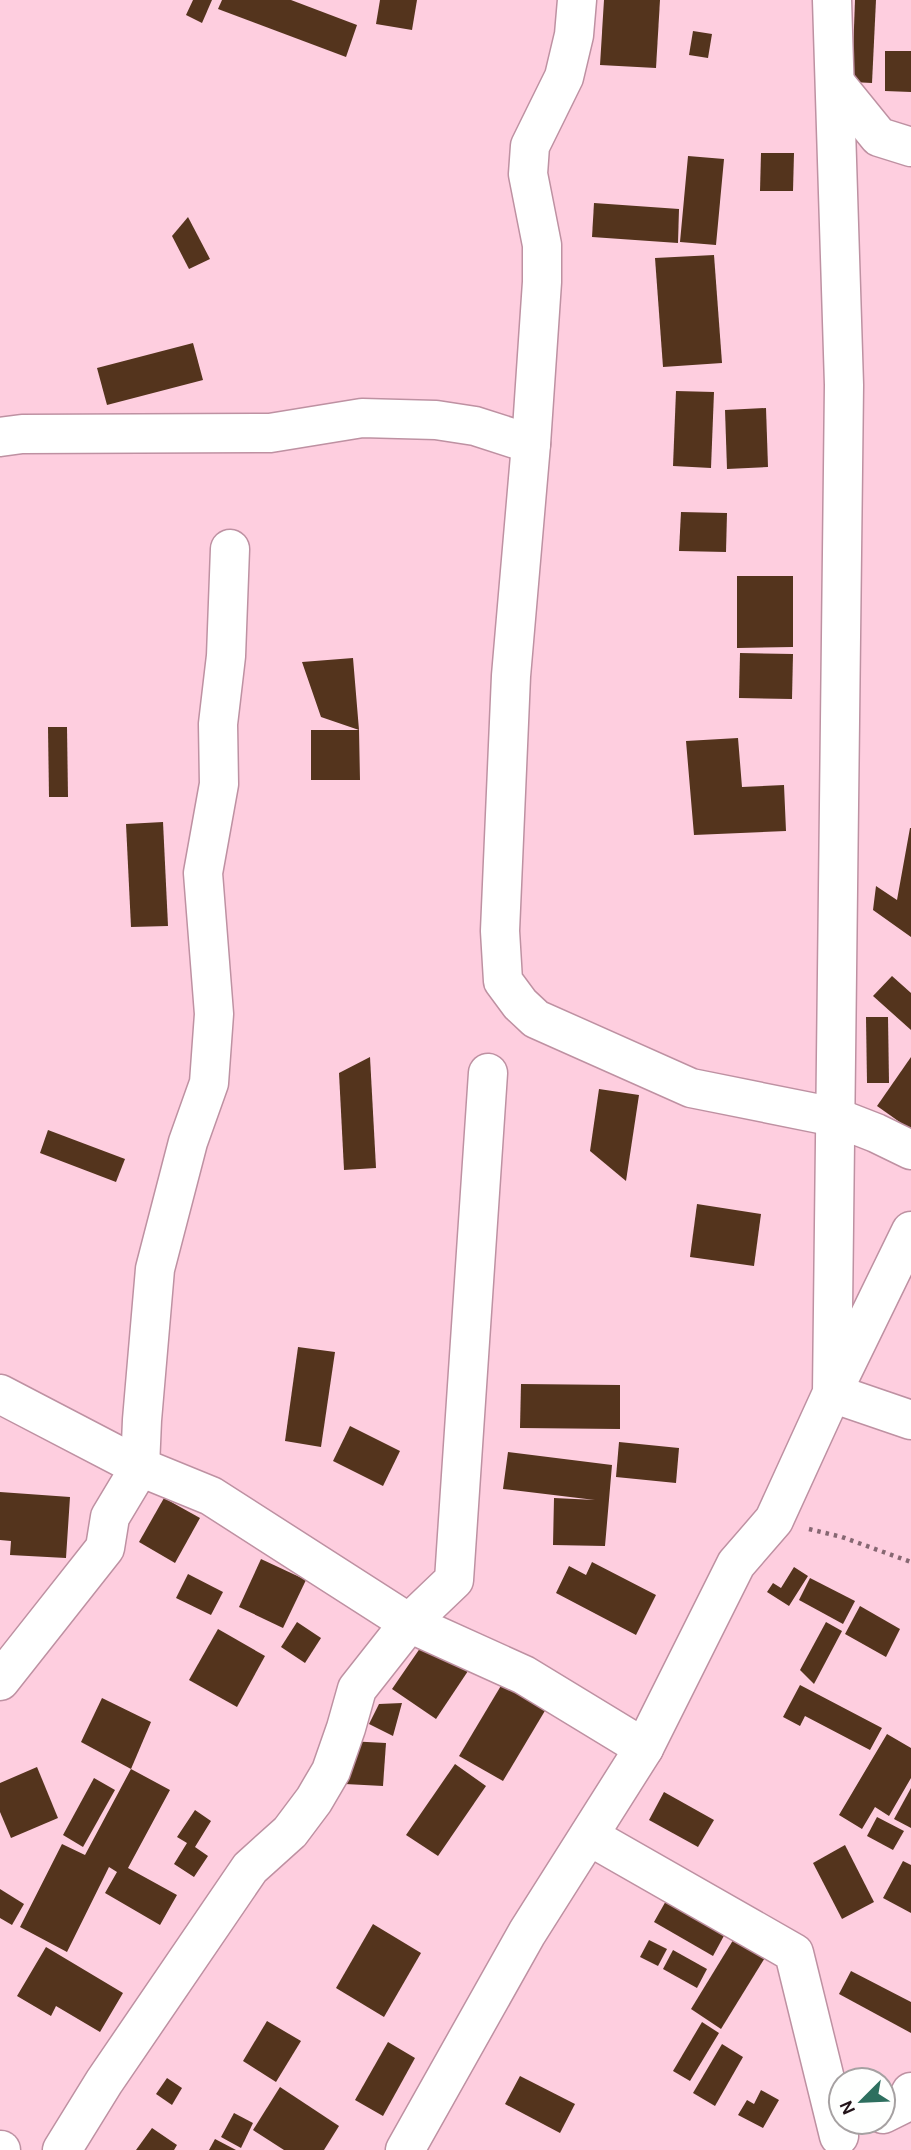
<svg xmlns="http://www.w3.org/2000/svg" width="911" height="2150" font-family="Karla,sans-serif">
	<style>
		.building { fill: #54341d }
		.lines { fill: none; stroke-linecap: round; stroke-linejoin: round }
		.minor-casing { stroke: #be91a2; stroke-width: 41 }
		.path { stroke: #866772; stroke-width: 4.5; stroke-dasharray: 3.5 5; stroke-linecap: butt }
		.minor { stroke: #fff; stroke-width: 38 }
	</style>
	<rect width="100%" height="100%" fill="#fecedf"/>
	<!-- building -->
	<g class="building">
		<path d="M193 0H212L202 23 186 15Z"/>
		<path d="M222 0H291L357 25 346 57 218 9Z"/>
		<path d="M380 0H417L412 30 376 24Z"/>
		<path d="M604 0H660L656 68 600 65Z"/>
		<path d="M855 0H876L872 83 852 82Z"/>
		<path d="M693 31 712 34 708 58 689 55Z"/>
		<path d="M885 51H911V92L885 91Z"/>
		<path d="M761 153H794L793 191H760Z"/>
		<path d="M688 156 724 159 716 245 680 242Z"/>
		<path d="M594 203 679 209 678 243 592 237Z"/>
		<path d="M188 217 210 259 189 269 172 236Z"/>
		<path d="M714 255 722 363 663 367 655 258Z"/>
		<path d="M193 343 203 380 107 405 97 368Z"/>
		<path d="M676 391 714 392 711 468 673 466Z"/>
		<path d="M766 408 768 467 727 469 725 410Z"/>
		<path d="M681 512 727 513 726 552 679 551Z"/>
		<path d="M737 576H793V647L737 648Z"/>
		<path d="M740 653 793 654 792 699 739 698Z"/>
		<path d="M353 658 359 730 360 780H311V730H359L321 717 302 662Z"/>
		<path d="M48 727H67L68 797H49Z"/>
		<path d="M738 738 742 787 784 785 786 831 694 835 686 741Z"/>
		<path d="M163 822 168 926 131 927 126 824Z"/>
		<path d="M910 828H911V937L873 910 876 886 897 900Z"/>
		<path d="M892 976 911 993V1030L873 996Z"/>
		<path d="M866 1017H888L889 1083H867Z"/>
		<path d="M370 1057 376 1168 344 1170 339 1073Z"/>
		<path d="M911 1057V1130L877 1106Z"/>
		<path d="M599 1089 639 1095 626 1181 590 1151Z"/>
		<path d="M48 1130 125 1159 116 1182 40 1153Z"/>
		<path d="M697 1204 761 1214 754 1266 690 1257Z"/>
		<path d="M298 1347 335 1352 321 1447 285 1441Z"/>
		<path d="M521 1384 620 1385V1429L520 1428Z"/>
		<path d="M350 1426 400 1451 383 1486 333 1461Z"/>
		<path d="M619 1442 679 1448 676 1483 616 1477Z"/>
		<path d="M508 1452 612 1465 605 1546 553 1545 554 1498 595 1500 503 1489Z"/>
		<path d="M0 1492 70 1497 66 1558 10 1555 11 1541 0 1540Z"/>
		<path d="M164 1498 200 1518 175 1563 139 1542Z"/>
		<path d="M261 1559 306 1580 283 1628 239 1607Z"/>
		<path d="M592 1562 656 1595 636 1635 556 1593 569 1566 586 1575Z"/>
		<path d="M794 1567 808 1576 789 1606 767 1592 773 1583 781 1588Z"/>
		<path d="M188 1574 223 1592 211 1615 176 1598Z"/>
		<path d="M810 1578 855 1601 843 1624 799 1600Z"/>
		<path d="M860 1606 900 1629 886 1657 845 1634Z"/>
		<path d="M297 1622 321 1638 305 1663 281 1647Z"/>
		<path d="M826 1622 842 1631 814 1684 800 1670Z"/>
		<path d="M218 1629 265 1656 237 1707 189 1680Z"/>
		<path d="M425 1641 468 1671 436 1719 392 1689Z"/>
		<path d="M502 1684 546 1709 503 1781 459 1756Z"/>
		<path d="M800 1685 882 1728 870 1750 805 1716 800 1726 783 1717Z"/>
		<path d="M102 1698 151 1722 131 1769 81 1742Z"/>
		<path d="M402 1703 393 1736 369 1724 379 1704Z"/>
		<path d="M887 1734 911 1748V1778L889 1816 875 1807 862 1829 839 1815Z"/>
		<path d="M348 1741 386 1743 383 1786 345 1784Z"/>
		<path d="M455 1764 486 1786 438 1856 406 1835Z"/>
		<path d="M37 1767 58 1818 11 1838 0 1812V1783Z"/>
		<path d="M131 1769 170 1790 128 1868 177 1895 160 1925 105 1893 117 1872 109 1867 67 1952 20 1927 62 1844 85 1855Z"/>
		<path d="M94 1778 115 1790 83 1847 63 1835Z"/>
		<path d="M911 1788V1828L894 1819Z"/>
		<path d="M664 1792 714 1820 698 1847 649 1820Z"/>
		<path d="M195 1810 211 1821 195 1847 208 1856 194 1877 174 1864 187 1843 177 1837Z"/>
		<path d="M877 1817 904 1831 893 1850 867 1836Z"/>
		<path d="M845 1845 874 1902 842 1919 813 1863Z"/>
		<path d="M903 1861 911 1865V1913L883 1898Z"/>
		<path d="M0 1889 24 1904 12 1925 0 1918Z"/>
		<path d="M667 1899 726 1932 713 1956 654 1922Z"/>
		<path d="M373 1924 421 1953 384 2017 336 1988Z"/>
		<path d="M735 1937 766 1956 721 2029 691 2009Z"/>
		<path d="M649 1940 667 1949 658 1966 640 1957Z"/>
		<path d="M46 1947 123 1993 100 2032 56 2006 51 2016 17 1996Z"/>
		<path d="M673 1950 707 1969 697 1988 663 1969Z"/>
		<path d="M851 1971 911 2002V2033L839 1994Z"/>
		<path d="M267 2021 301 2041 276 2082 243 2061Z"/>
		<path d="M702 2022 719 2033 690 2081 673 2071Z"/>
		<path d="M388 2042 415 2058 383 2116 355 2100Z"/>
		<path d="M722 2044 743 2057 715 2106 693 2093Z"/>
		<path d="M520 2076 575 2104 560 2133 505 2104Z"/>
		<path d="M167 2078 182 2088 172 2105 156 2094Z"/>
		<path d="M280 2087 339 2126 324 2150H284L253 2130Z"/>
		<path d="M761 2090 779 2100 763 2128 738 2115 747 2100 754 2104Z"/>
		<path d="M234 2113 253 2123 241 2148 221 2137Z"/>
		<path d="M152 2128 177 2145 174 2150H136Z"/>
		<path d="M215 2139 236 2150H209Z"/>
	</g>
	<g class="lines">
		<!-- minor casing -->
		<g class="minor-casing">
			<g id="minor">
				<path d="M577 0 574 35 564 77 530 146 528 174 542 245V282L531 444 511 676 500 931 503 981 520 1004 536 1019 691 1088 835 1117 876 1133 911 1150"/>
				<path d="M836 84 879 137 911 147"/>
				<path d="M0 437 22 434 270 433 362 418 436 420 475 426 531 444"/>
				<path d="M911 1231 832 1393 911 1420"/>
				<path d="M0 1394 140 1467 211 1496 409 1623 454 1580 488 1073"/>
				<path d="M0 1681 105 1548 110 1517 140 1467 142 1420 155 1269 188 1142 209 1083 214 1014 203 873 219 784 218 724 226 656 230 549"/>
				<path d="M589 1836 794 1953 839 2136"/>
				<path d="M883 2114 905 2103 911 2092"/>
				<path d="M0 2150H1"/>
				<path d="M62 2150 104 2082 250 1868 290 1832 314 1800 331 1771 346 1728 357 1689 409 1623 524 1675 644 1748"/>
				<path d="M405 2150 527 1933 644 1748 736 1564 774 1520 832 1393 844 385 832 0"/>
			</g>
		</g>
		<!-- path -->
		<path class="path" d="M809 1529 842 1537 911 1562"/>
		<!-- minor -->
		<use href="#minor" class="minor"/>
	</g>
	<!-- north arrow -->
	<g transform="translate(862 2101) rotate(246)"><circle r="33" fill="#fefffe" stroke="#a6a1a2" stroke-width="2"/>
	<path d="M0-5L12 26L0 18L-12 26Z" fill="#2d6f5f"/>
	<text y="-10" font-size="19" font-weight="bold" text-anchor="middle" fill="#231319">N</text>
	</g>
</svg>
